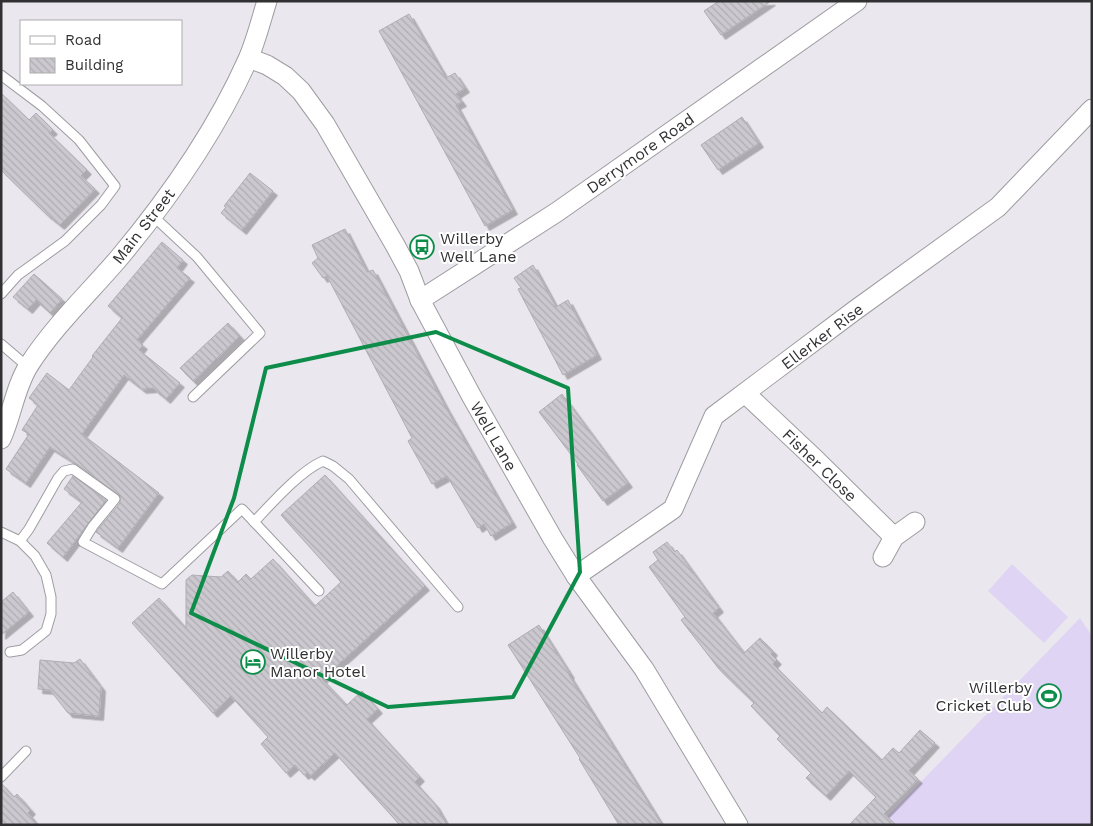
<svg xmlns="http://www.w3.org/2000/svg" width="1093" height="826" font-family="'Work Sans',sans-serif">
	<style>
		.garden { fill: #e0d4f5 }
		.building { fill: url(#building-back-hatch); stroke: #afadb2; filter: url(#shadow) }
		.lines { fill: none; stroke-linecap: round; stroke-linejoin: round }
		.service-casing { stroke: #9e9ca1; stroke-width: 11 }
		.minor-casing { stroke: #9e9ca1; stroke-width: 21 }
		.service { stroke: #fff; stroke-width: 9 }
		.minor { stroke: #fff; stroke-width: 19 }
		.marked { fill: none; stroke: #0e8d4a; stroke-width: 4; stroke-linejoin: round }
		.labels { text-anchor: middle; stroke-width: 4; stroke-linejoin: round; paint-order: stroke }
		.street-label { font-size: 16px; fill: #313032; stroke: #fff }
		.poi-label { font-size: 16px; fill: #313032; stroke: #fff; text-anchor: start }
	</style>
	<defs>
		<pattern id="building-back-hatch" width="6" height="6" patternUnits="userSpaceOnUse" patternTransform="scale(1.25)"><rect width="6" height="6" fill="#cbc9cf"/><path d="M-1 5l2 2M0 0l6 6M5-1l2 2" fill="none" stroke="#afadb2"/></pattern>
		<filter id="shadow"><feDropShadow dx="4.5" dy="4.5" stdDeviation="0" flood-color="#0004"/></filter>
	</defs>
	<rect width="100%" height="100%" fill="#eae8ee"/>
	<!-- garden -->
	<g class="garden">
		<path d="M1012 564 1068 617 1044 643 988 591Z"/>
		<path d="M1080 618 1092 636V825H879Z"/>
	</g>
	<!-- building -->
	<g class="building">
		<path d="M719 1H771L721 35 704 11Z"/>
		<path d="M409 14 446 78 455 73 465 88 456 94 462 102 456 105 513 210 485 226 379 31Z"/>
		<path d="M1 93 29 120 36 113 53 130 49 133 87 170 81 176 95 189 60 225 45 213 1 170Z"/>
		<path d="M742 117 759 143 718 170 701 145Z"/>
		<path d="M250 173 273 191 242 230 221 213 226 207 224 206Z"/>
		<path d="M345 229 367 272 373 270 446 408 512 523 491 536 484 524 478 528 447 476 432 484 408 441 412 438 327 276 323 278 312 263 318 258 312 245Z"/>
		<path d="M162 242 183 260 177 268 190 278 137 340 143 345 139 350 180 383 166 399 153 388 142 389 124 375 82 434 159 493 118 548 96 532 120 503V496L77 464 50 447 26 483 6 469 29 434 22 430 38 405 29 398 47 373 69 390 93 357 92 356 122 318 108 306Z"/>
		<path d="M533 265 556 307 568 300 597 355 563 375 518 289 521 288 514 278Z"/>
		<path d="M34 274 62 299 50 313 36 300 28 309 13 297Z"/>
		<path d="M228 323 240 336 193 381 180 368Z"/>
		<path d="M562 394 628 483 603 501 577 465 578 464 539 412Z"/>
		<path d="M325 475 425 586 322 679 347 705 362 691 378 709 367 719 420 777 415 782 435 804 447 825H400L335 753 310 776 307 773 304 775 295 765 286 773 261 744 268 737 231 696 213 713 132 623 159 598 186 628V580L192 575 221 577 228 571 238 582 246 574 251 579 273 559 315 606 341 582 281 515Z"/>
		<path d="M73 476 106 500 63 557 47 543 82 502 64 489Z"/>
		<path d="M667 542 675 552 677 550 719 608 713 613 744 653 760 638 773 651 771 654 777 660 773 664 822 713 827 707 882 760 893 748 899 753 920 730 935 743 909 771 918 779 884 814 896 825H849L876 797 849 771 826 796 806 778 811 773 777 739 780 736 751 706 754 703 719 669 681 620 685 617 649 567 658 560 653 552Z"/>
		<path d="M13 592 29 612 1 635V602Z"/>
		<path d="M539 625 570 674 569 675 662 825H619L579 759 580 758 508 645Z"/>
		<path d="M80 659 101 687 99 716 68 713 50 690 38 689 40 660 74 663Z"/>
		<path d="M1 783 14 797 17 794 31 810 28 813 38 825H1Z"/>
	</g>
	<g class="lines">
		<!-- service casing -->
		<g class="service-casing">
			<g id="service">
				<path d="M1 75 42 106 79 140 115 186 101 205 65 241 18 275 1 294"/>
				<path d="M153 216 197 257 260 333 193 397"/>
				<path d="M1 344 28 367"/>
				<path d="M254 522C272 503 300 471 323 461L333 466 349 479 458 607"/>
				<path d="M1 532 20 541 35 556 46 575 51 597V614L46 631 22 650 10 652"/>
				<path d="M20 541 29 529 58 478 64 471 73 469 115 499 93 526 83 542 162 584 242 509 319 591"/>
				<path d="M1 777 26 751"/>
			</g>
		</g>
		<!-- minor casing -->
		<g class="minor-casing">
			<g id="minor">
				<path d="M249 58 267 65 285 76 301 91 325 124 395 245 409 271 420 300 472 397 553 539 576 576 644 669 738 825"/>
				<path d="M420 300 557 212 857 1"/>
				<path d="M746 394 817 461 894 537"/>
				<path d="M1 439C12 415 15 387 29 365 54 326 89 293 119 258 169 198 216 131 248 59 256 41 261 20 267 1"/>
				<path d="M883 557 894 537 915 522"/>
				<path d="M576 576 673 509 714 416 854 311 998 207 1092 109"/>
			</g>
		</g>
		<!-- service -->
		<use href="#service" class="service"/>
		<!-- minor -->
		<use href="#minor" class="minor"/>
	</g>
	<!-- marked area -->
	<path class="marked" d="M436 332 568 388 580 572 513 697 388 707 191 613 234 498 266 368Z"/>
	<!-- icons -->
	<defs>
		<g id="bus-ring" transform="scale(1.25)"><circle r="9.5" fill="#fff" stroke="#0e8d4a" stroke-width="1.5"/><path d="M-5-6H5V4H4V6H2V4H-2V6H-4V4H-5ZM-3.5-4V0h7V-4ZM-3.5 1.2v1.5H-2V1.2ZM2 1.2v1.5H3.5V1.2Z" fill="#0e8d4a"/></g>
		<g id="hotel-ring" transform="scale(1.25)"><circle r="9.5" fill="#fff" stroke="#0e8d4a" stroke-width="1.5"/><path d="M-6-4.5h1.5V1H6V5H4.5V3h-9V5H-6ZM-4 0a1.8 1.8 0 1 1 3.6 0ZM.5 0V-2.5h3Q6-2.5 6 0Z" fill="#0e8d4a"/></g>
		<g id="stadium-ring" transform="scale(1.25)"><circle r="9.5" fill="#fff" stroke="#0e8d4a" stroke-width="1.5"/><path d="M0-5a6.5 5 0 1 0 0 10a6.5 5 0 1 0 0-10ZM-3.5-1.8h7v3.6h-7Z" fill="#0e8d4a"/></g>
	</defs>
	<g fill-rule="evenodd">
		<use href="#bus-ring" x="422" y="247"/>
		<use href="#hotel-ring" x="253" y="662"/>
		<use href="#stadium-ring" x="1049" y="696"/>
	</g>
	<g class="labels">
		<!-- street labels -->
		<g class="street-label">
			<text transform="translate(640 153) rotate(-35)" y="6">Derrymore Road</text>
			<text transform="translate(143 226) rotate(-52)" y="6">Main Street</text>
			<text transform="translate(822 336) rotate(-37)" y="6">Ellerker Rise</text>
			<text transform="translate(494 436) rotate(60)" y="6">Well Lane</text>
			<text transform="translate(820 465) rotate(44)" y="6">Fisher Close</text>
		</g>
		<!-- poi labels -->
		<g class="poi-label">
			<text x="440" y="244">Willerby<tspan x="440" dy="18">Well Lane</tspan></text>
			<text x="270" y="659">Willerby<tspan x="270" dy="18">Manor Hotel</tspan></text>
			<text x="1032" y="693" text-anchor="end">Willerby<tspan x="1032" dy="18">Cricket Club</tspan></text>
		</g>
	</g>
	<!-- border -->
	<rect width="1093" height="826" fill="none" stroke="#313032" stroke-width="5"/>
	<!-- legend -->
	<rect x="20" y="20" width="162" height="65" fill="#ffffff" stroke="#adacad"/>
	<rect x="30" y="36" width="25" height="8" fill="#ffffff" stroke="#adacad"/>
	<text x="65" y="45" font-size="15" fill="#313032">Road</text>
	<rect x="30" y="58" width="25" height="15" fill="url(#building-back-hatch)" stroke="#adacad"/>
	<text x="65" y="70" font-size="15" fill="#313032">Building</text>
</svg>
